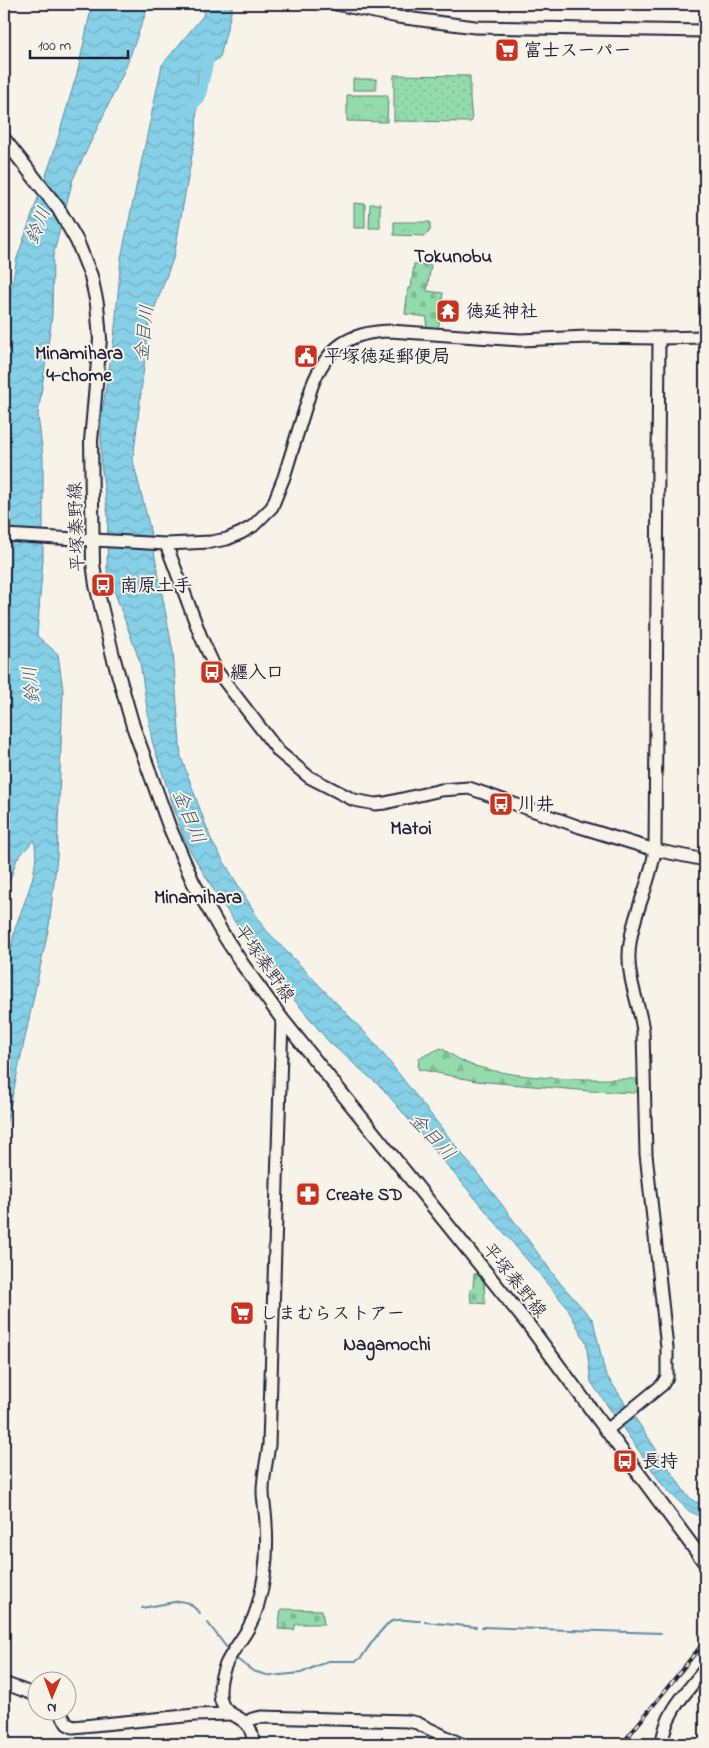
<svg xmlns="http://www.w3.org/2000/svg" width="709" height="1748" font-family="'Indie Flower','Klee One',sans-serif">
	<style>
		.grass { fill: url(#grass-dots); stroke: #5a7e72 }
		.forest { fill: url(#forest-firs); stroke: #5a7e72 }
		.cemetery { fill: url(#cemetery-stones); stroke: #5a7e72 }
		.park { fill: url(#park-crowns); stroke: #5a7e72 }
		.garden { fill: #93dbaa; stroke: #5a7e72 }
		.water { fill: url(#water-waves); stroke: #5d8aa2 }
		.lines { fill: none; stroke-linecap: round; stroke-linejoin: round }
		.stream { stroke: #5d8aa2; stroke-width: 2 }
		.river { stroke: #85d0e6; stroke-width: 11 }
		.secondary-casing { stroke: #22223b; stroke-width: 15 }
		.primary-casing { stroke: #22223b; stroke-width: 16 }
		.secondary { stroke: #f7f3e8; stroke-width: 11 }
		.primary { stroke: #f7f3e8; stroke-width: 12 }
		.rail-casing { stroke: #22223b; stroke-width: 4 }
		.rail { stroke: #f7f3e8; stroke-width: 2; stroke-dasharray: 5.5; stroke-linecap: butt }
		.labels { text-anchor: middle; stroke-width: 4; stroke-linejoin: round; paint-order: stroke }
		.poi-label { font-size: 18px; font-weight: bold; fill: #22223b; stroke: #f7f3e8; text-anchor: start }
		.street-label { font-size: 18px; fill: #22223b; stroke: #f7f3e8 }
		.water-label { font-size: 19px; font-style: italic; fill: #40566e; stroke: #f7f3e8 }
		.neighbourhood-label { font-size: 19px; font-weight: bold; fill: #22223b; stroke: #f7f3e8 }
	</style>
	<defs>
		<pattern id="grass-dots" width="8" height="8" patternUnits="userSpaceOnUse" patternTransform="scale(1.25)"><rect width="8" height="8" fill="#93dbaa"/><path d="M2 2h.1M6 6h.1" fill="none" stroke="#7ebc93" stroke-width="1.8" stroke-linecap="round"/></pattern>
		<pattern id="forest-firs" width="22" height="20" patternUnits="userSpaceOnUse" patternTransform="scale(1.25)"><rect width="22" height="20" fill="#93dbaa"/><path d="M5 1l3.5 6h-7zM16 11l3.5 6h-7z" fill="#7ebc93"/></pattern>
		<pattern id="cemetery-stones" width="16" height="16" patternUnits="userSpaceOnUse" patternTransform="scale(1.25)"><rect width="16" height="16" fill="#93dbaa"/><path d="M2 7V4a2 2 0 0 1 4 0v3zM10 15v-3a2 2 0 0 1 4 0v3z" fill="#7ebc93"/></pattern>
		<pattern id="park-crowns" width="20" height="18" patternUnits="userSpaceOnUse" patternTransform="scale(1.25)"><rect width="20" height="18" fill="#93dbaa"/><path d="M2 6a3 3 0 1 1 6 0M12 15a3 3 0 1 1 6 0" fill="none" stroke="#7ebc93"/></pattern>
		<pattern id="water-waves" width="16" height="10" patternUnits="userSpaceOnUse" patternTransform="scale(1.25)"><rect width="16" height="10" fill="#85d0e6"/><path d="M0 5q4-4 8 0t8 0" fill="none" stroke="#73b2c6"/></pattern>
	</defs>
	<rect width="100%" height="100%" fill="#f7f3e8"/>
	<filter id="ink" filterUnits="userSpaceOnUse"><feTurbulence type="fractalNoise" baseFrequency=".02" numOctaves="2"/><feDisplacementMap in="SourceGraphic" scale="10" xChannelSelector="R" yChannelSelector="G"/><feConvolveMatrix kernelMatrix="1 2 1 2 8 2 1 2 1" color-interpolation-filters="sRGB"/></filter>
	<g filter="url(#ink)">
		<!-- grass -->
		<path class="grass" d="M394 75 470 76V99L472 121 470 122 394 121Z"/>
		<!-- forest -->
		<path class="forest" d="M441 1048C451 1054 463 1063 475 1066 527 1081 584 1079 637 1079L639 1089 635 1093 590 1091 476 1081 418 1069 419 1058Z"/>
		<!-- cemetery -->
		<g class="cemetery">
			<path d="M414 264 431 265 427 291 443 293 438 331 426 330 427 317 405 314 408 288H411Z"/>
			<path d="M474 1274H480L484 1280 485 1304 471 1302 470 1290 473 1287Z"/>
			<path d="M281 1609 322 1610 324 1624H296L294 1630 278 1629Z"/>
		</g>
		<!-- park -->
		<g class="park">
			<path d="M347 95H388L387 122 347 121Z"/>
			<path d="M394 222H430V231L425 236 394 235Z"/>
		</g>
		<!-- garden -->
		<g class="garden">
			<rect x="353" y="79" width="23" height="11"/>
			<path d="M354 203 365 204V228H354Z"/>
			<path d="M370 204H380V228H369Z"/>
		</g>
		<!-- water -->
		<g class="water">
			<path d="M92 4H149L124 72 73 179 53 256 52 317 38 415 43 457V559L37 636 58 654 63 690 57 857 49 926 4 1135C4 1068 0 994 15 929 24 900 41 870 34 840L17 859 4 897V825L10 796 5 661 11 554 8 306 17 258 52 158 78 70Z"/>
			<path d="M205 4H233L220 57 198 74 196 133 174 256 149 323 133 461 149 525 173 652 181 757 212 842 264 928 372 1040 500 1202 560 1283 593 1320 605 1373 686 1494 695 1502 705 1504V1519L689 1511 664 1487 591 1382 586 1342 566 1306 382 1088 329 1042 255 952 218 897 185 842 152 741 140 662 107 571 108 517 101 463V418L114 339 121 258 162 65 203 16Z"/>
		</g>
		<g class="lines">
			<!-- stream -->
			<g class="stream">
				<path d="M142 1608 180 1601 189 1603 200 1613"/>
				<path d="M425 1622 476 1627"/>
				<path d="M208 1623 227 1648"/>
				<path d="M482 1627 661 1633"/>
				<path d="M234 1657 253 1671 270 1676 301 1673 328 1661H356L361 1658C368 1648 382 1626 392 1621 400 1618 412 1621 420 1621"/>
			</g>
			<!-- river -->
			<path class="river" d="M186 113 200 97 210 53"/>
			<!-- secondary casing -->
			<g class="secondary-casing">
				<g id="secondary">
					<path d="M336 4 398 17 475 27 705 31"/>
					<path d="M4 535 166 544 211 542 227 539 241 533 253 526 272 507 284 477 312 386C327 347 349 332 390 331L521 340 587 337 659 338 705 337"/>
					<path d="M166 544 201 637 216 670 279 752 309 777 354 800 375 804 385 803 441 790 469 788 580 827 655 850 705 860"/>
					<path d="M607 1430 662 1385 667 1377V1348L646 1154 643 1031C640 1006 628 981 629 955 630 919 650 886 655 850L659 338"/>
					<path d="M4 1683 38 1696"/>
					<path d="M59 1710 67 1724 73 1727 195 1715 231 1714"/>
					<path d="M246 1723 252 1719 261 1717 407 1721 417 1723 461 1744"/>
					<path d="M253 1744C253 1709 221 1723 220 1694 219 1655 247 1643 257 1608 265 1581 268 1553 266 1525 266 1514 263 1502 263 1491 263 1476 267 1460 269 1445L282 1019"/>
					<path d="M662 1744C665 1712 686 1693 705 1669"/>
				</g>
			</g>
			<!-- primary casing -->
			<g class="primary-casing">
				<path id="primary" d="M4 139 58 208 77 241 91 276 97 304 100 339 91 441 93 563 96 585 113 656 133 726 169 826 193 882 221 931 243 965 282 1019 530 1327 705 1563"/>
			</g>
			<!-- secondary -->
			<use href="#secondary" class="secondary"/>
			<!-- primary -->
			<use href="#primary" class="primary"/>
			<!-- rail casing -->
			<g class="rail-casing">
				<path id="rail" d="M622 1744 705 1641"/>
			</g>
			<!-- rail -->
			<use href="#rail" class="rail"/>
		</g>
	</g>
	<!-- icons -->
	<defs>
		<g id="supermarket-square" transform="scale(1.25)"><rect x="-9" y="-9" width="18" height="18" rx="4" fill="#c8321e" stroke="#f7f3e8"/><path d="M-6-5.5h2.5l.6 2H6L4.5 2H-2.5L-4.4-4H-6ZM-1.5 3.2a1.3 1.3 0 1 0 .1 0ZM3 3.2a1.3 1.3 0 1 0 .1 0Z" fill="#fff"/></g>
		<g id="temple-square" transform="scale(1.25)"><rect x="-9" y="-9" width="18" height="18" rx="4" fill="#c8321e" stroke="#f7f3e8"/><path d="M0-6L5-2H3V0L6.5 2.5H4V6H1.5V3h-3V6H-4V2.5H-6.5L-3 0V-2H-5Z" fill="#fff"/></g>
		<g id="civic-square" transform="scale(1.25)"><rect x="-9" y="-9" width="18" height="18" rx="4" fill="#c8321e" stroke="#f7f3e8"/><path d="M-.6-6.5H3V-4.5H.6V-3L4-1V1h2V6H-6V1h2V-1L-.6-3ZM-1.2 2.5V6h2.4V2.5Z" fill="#fff"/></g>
		<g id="bus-square" transform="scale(1.25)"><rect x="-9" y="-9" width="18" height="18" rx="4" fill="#c8321e" stroke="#f7f3e8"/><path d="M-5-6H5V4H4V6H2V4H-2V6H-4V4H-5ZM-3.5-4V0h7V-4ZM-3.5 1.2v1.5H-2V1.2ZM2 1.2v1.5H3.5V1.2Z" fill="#fff"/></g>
		<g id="pharmacy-square" transform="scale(1.25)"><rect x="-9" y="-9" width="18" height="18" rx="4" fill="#c8321e" stroke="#f7f3e8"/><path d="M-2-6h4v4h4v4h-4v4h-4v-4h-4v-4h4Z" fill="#fff"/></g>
	</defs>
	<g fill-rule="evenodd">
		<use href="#supermarket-square" x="507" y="50"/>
		<use href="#temple-square" x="448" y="311"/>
		<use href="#civic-square" x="306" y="356"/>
		<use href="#bus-square" x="103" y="585"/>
		<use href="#bus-square" x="212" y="672"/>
		<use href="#bus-square" x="501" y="804"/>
		<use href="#pharmacy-square" x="308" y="1194"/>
		<use href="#supermarket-square" x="242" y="1313"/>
		<use href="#bus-square" x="625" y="1461"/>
	</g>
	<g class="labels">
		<!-- poi labels -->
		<g class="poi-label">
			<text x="524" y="56">富士スーパー</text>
			<text x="466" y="317">徳延神社</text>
			<text x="324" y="362">平塚徳延郵便局</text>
			<text x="120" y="591">南原土手</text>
			<text x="230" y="678">纒入口</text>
			<text x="518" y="810">川井</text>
			<text x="326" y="1200">Create SD</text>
			<text x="260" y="1319">しまむらストアー</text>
			<text x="642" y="1467">長持</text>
		</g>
		<!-- street labels -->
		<g class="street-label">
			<text transform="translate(76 527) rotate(-92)" y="6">平塚秦野線</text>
			<text transform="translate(265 963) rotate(55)" y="6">平塚秦野線</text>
			<text transform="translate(515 1280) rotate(51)" y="6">平塚秦野線</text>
		</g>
		<!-- water labels -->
		<g class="water-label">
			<text transform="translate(37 225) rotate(-68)" y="7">鈴川</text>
			<text transform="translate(143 333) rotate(-84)" y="7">金目川</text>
			<text transform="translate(30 685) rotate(-96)" y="7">鈴川</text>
			<text transform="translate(190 816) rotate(68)" y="7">金目川</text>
			<text transform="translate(433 1136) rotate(47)" y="7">金目川</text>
		</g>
		<!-- neighbourhood labels -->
		<g class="neighbourhood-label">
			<text x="453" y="262">Tokunobu</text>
			<text x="79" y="359">Minamihara<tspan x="79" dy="22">4-chome</tspan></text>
			<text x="411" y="834">Matoi</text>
			<text x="198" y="903">Minamihara</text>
			<text x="387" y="1350">Nagamochi</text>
		</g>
	</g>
	<!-- margin -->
	<rect width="709" height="1748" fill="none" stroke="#f7f3e8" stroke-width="20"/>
	<rect x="10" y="10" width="689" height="1728" fill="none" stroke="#22223b" stroke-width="2" filter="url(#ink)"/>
	<!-- north arrow -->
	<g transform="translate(52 1696) rotate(181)"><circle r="24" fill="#f7f3e8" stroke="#a29fa3"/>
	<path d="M0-4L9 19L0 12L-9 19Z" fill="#c8321e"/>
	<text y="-8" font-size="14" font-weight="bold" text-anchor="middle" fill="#22223b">N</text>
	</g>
	<!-- scale -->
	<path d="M30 50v8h98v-8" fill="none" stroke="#22223b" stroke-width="2.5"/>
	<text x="38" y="50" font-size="15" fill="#22223b" stroke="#f7f3e8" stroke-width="4" paint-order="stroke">100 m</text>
</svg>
